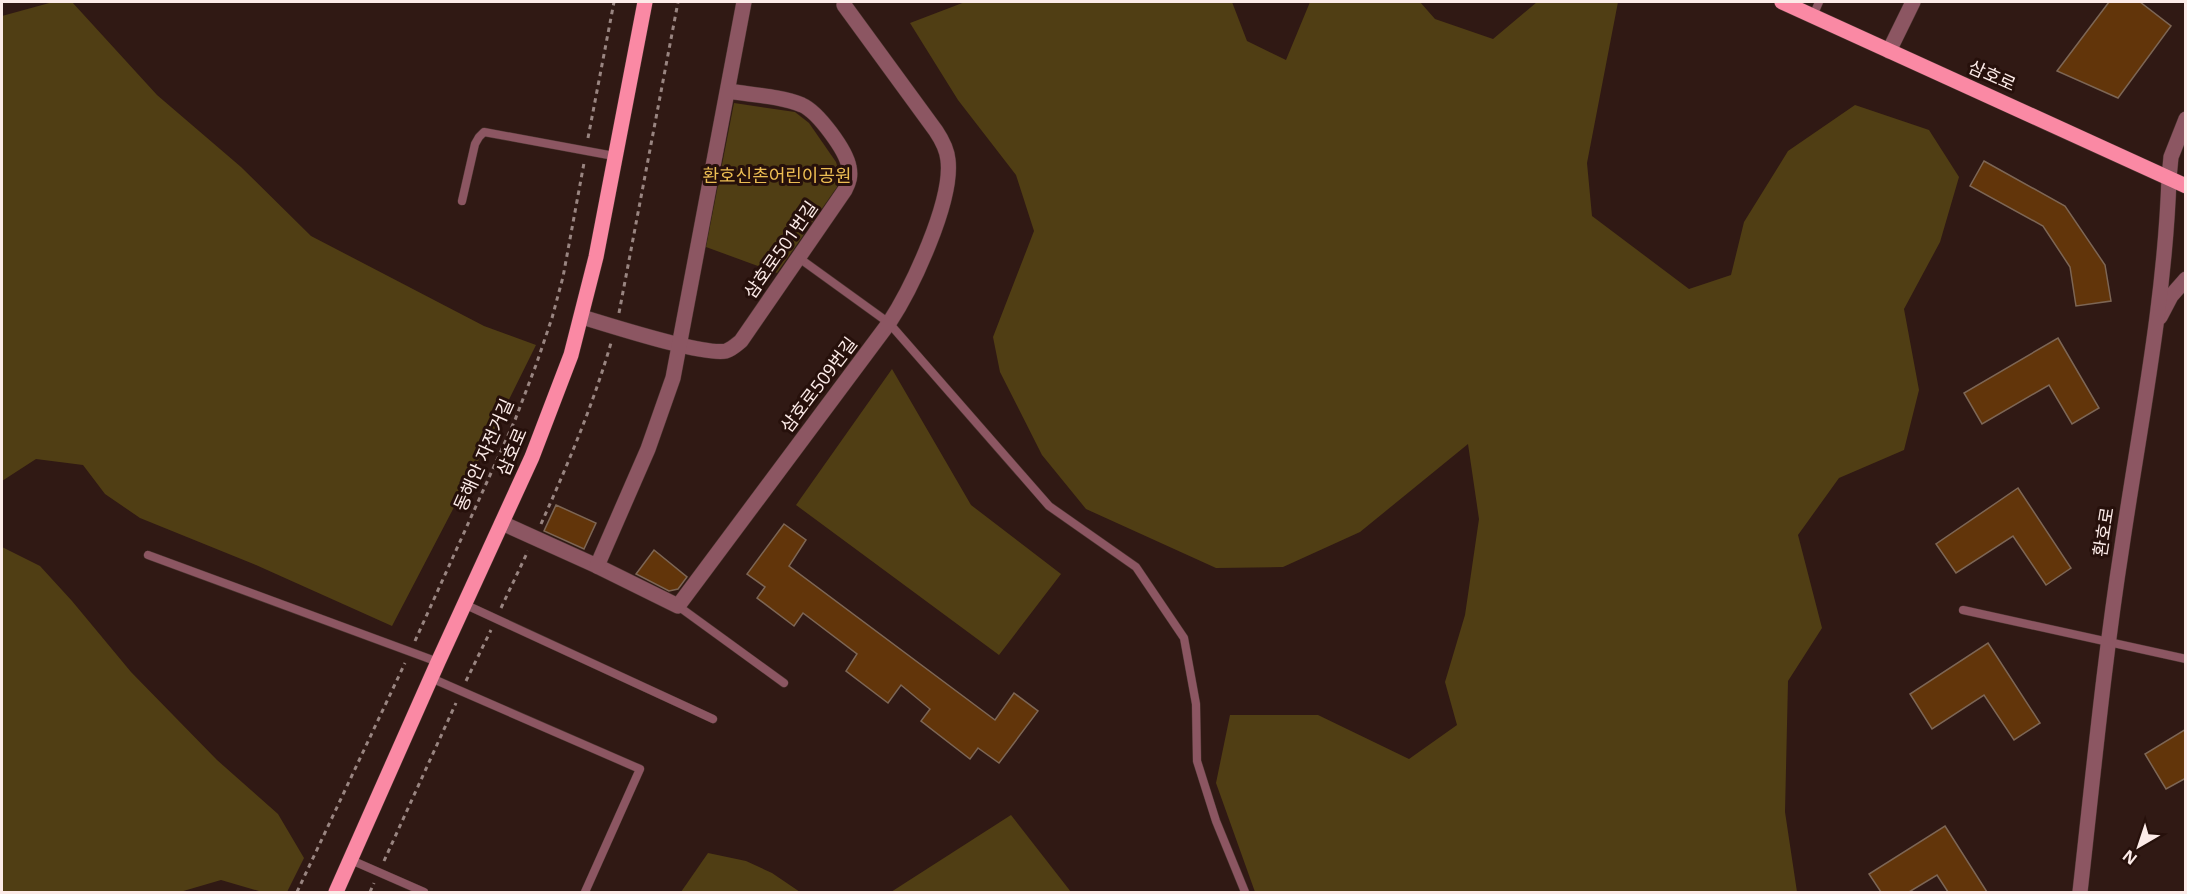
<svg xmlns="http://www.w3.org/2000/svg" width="2187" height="894" font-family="'Open Sans','Noto Sans KR',sans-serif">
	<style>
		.green { fill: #503e14 }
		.building { fill: #62350a; stroke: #7d6655; stroke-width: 1.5 }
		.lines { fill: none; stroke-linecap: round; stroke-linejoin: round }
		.service-casing { stroke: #4d3632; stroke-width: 9 }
		.minor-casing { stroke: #4d3632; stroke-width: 16 }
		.tertiary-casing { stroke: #4d3632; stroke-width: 16 }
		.primary-casing { stroke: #4d3632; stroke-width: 16 }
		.path { stroke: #998581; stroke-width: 3; stroke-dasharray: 4.5 4.5; stroke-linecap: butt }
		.service { stroke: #8c5662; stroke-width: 8 }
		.minor { stroke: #8c5662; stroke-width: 15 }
		.tertiary { stroke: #8c5662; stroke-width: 15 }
		.primary { stroke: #fa89a4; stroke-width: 15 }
		.labels { text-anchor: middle; stroke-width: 6; stroke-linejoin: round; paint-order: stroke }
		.street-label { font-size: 18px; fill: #fcebe8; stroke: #26100b }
		.park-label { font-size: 18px; fill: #ecbd53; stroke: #26100b }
	</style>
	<rect width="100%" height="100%" fill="#301914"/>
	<!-- green -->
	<g class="green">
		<path d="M53 2H72L157 95 241 167 311 236 484 326 536 345 487 444 392 626 256 565 140 518 105 494 83 465 36 459 2 481V16Z"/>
		<path d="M965 2H1232L1247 41 1286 60 1310 2H1420L1435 19 1493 39 1537 2H1618L1587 163 1592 216 1689 289 1731 275 1744 222 1788 151 1855 105 1929 130 1959 177 1940 242 1904 309 1919 390 1904 450 1839 478 1798 535 1822 628 1788 681 1785 812 1797 892H1255L1216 783 1230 715H1318L1409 759 1457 725 1445 682 1465 615 1479 519 1468 444 1360 532 1283 567 1216 568 1086 509 1042 455 1000 372 993 337 1034 231 1016 175 958 100 910 23Z"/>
		<path d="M734 103 795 112 809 123 836 162 840 176 837 187 777 273 706 247Z"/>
		<path d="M892 369 971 505 1061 574 999 655 796 505Z"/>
		<path d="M2 547 40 566 72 601 131 672 217 760 278 814 304 858 287 892 259 891 221 880 180 892H2Z"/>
		<path d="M1011 815 1071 892H891Z"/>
		<path d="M708 853 746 861 772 873 800 892H681Z"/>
	</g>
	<!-- building -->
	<g class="building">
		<path d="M2109 2H2140L2171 26 2118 98 2057 71Z"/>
		<path d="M1984 161 2065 206 2105 265 2111 301 2076 306 2070 267 2043 226 1970 186Z"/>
		<path d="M2058 338 2099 408 2072 424 2049 385 1982 424 1964 393Z"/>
		<path d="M2018 488 2071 568 2046 585 2013 536 1956 573 1936 544Z"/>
		<path d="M556 505 596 523 584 549 544 531Z"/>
		<path d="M784 524 806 540 789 566 995 720 1014 693 1038 711 999 763 978 748 970 759 921 721 930 709 901 685 888 703 846 671 857 654 803 613 794 626 757 598 765 587 747 574Z"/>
		<path d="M654 550 687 577 678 589 669 591 636 574Z"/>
		<path d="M1988 643 2040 723 2014 740 1984 695 1932 729 1910 694Z"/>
		<path d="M2186 729V778L2166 789 2145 754Z"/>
		<path d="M1945 826 1987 892H1948L1937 875 1909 892H1881L1869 874Z"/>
	</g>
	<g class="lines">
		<!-- service casing -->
		<g class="service-casing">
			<g id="service">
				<path d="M1813 16 1819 2"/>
				<path d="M462 201 475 144 479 137 484 132 614 156"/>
				<path d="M799 258 889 323 1049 506 1136 567 1184 638 1196 704 1197 761 1216 821 1245 892"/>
				<path d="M148 555 438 662"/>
				<path d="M464 604 713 719"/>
				<path d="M678 606 784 683"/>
				<path d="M1963 610 2186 659"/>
				<path d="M431 678 640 769 585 892"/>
				<path d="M351 860 424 892"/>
			</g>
		</g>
		<!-- minor casing -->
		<g class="minor-casing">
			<g id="minor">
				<path d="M1889 51 1913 2"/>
				<path d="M2169 178 2171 157 2186 119"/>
				<path d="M582 317C609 325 704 356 726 351 732 349 736 345 741 341L845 190C849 182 851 176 849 167 846 150 818 112 802 105 780 96 752 95 728 91"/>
				<path d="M502 523 597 566 678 606 889 323C912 288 953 201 948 160 947 149 942 140 936 131L844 5"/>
				<path d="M597 566 648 449 673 378 744 2"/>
			</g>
		</g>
		<!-- tertiary casing -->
		<g class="tertiary-casing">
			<g id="tertiary">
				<path d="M2160 317 2171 296 2186 279"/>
				<path d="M2080 892C2093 777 2104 661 2122 546 2140 424 2165 301 2169 178"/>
			</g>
		</g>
		<!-- primary casing -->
		<g class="primary-casing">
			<g id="primary">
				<path d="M1782 2 2186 186"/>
				<path d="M336 892 438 662 532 457 571 355 596 257 645 2"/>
			</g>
		</g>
		<!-- path -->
		<g class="path">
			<path d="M588 138 614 2"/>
			<path d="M619 313 678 2"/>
			<path d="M541 524C568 464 593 405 611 343"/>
			<path d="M501 608 528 551"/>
			<path d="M415 641 515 420 536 365 552 318 563 277 584 163"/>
			<path d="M466 681 491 630"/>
			<path d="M384 861 456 703"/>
			<path d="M297 892 405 663"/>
			<path d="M370 892 374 883"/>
		</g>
		<!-- service -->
		<use href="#service" class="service"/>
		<!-- minor -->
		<use href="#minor" class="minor"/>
		<!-- tertiary -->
		<use href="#tertiary" class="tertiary"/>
		<!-- primary -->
		<use href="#primary" class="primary"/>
	</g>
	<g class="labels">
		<!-- street labels -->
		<g class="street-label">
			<text transform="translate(1992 76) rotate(24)" y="6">삼호로</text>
			<text transform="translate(781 250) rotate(-55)" y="6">삼호로501번길</text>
			<text transform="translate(819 385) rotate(-53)" y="6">삼호로509번길</text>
			<text transform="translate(512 452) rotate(-67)" y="6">삼호로</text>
			<text transform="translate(484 455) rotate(-66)" y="6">동해안 자전거길</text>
			<text transform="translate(2104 532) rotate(-81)" y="6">환호로</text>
		</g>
		<!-- park labels -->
		<g class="park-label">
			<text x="777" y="182">환호신촌어린이공원</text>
		</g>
	</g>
	<!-- border -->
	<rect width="2187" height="894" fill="none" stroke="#fcebe8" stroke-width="6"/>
	<!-- north arrow -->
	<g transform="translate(2139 846) rotate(219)" stroke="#26100b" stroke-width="4.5" paint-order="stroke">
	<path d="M0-4.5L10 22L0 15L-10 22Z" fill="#fcebe8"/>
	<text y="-9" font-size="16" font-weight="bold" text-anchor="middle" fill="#fcebe8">N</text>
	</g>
</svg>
